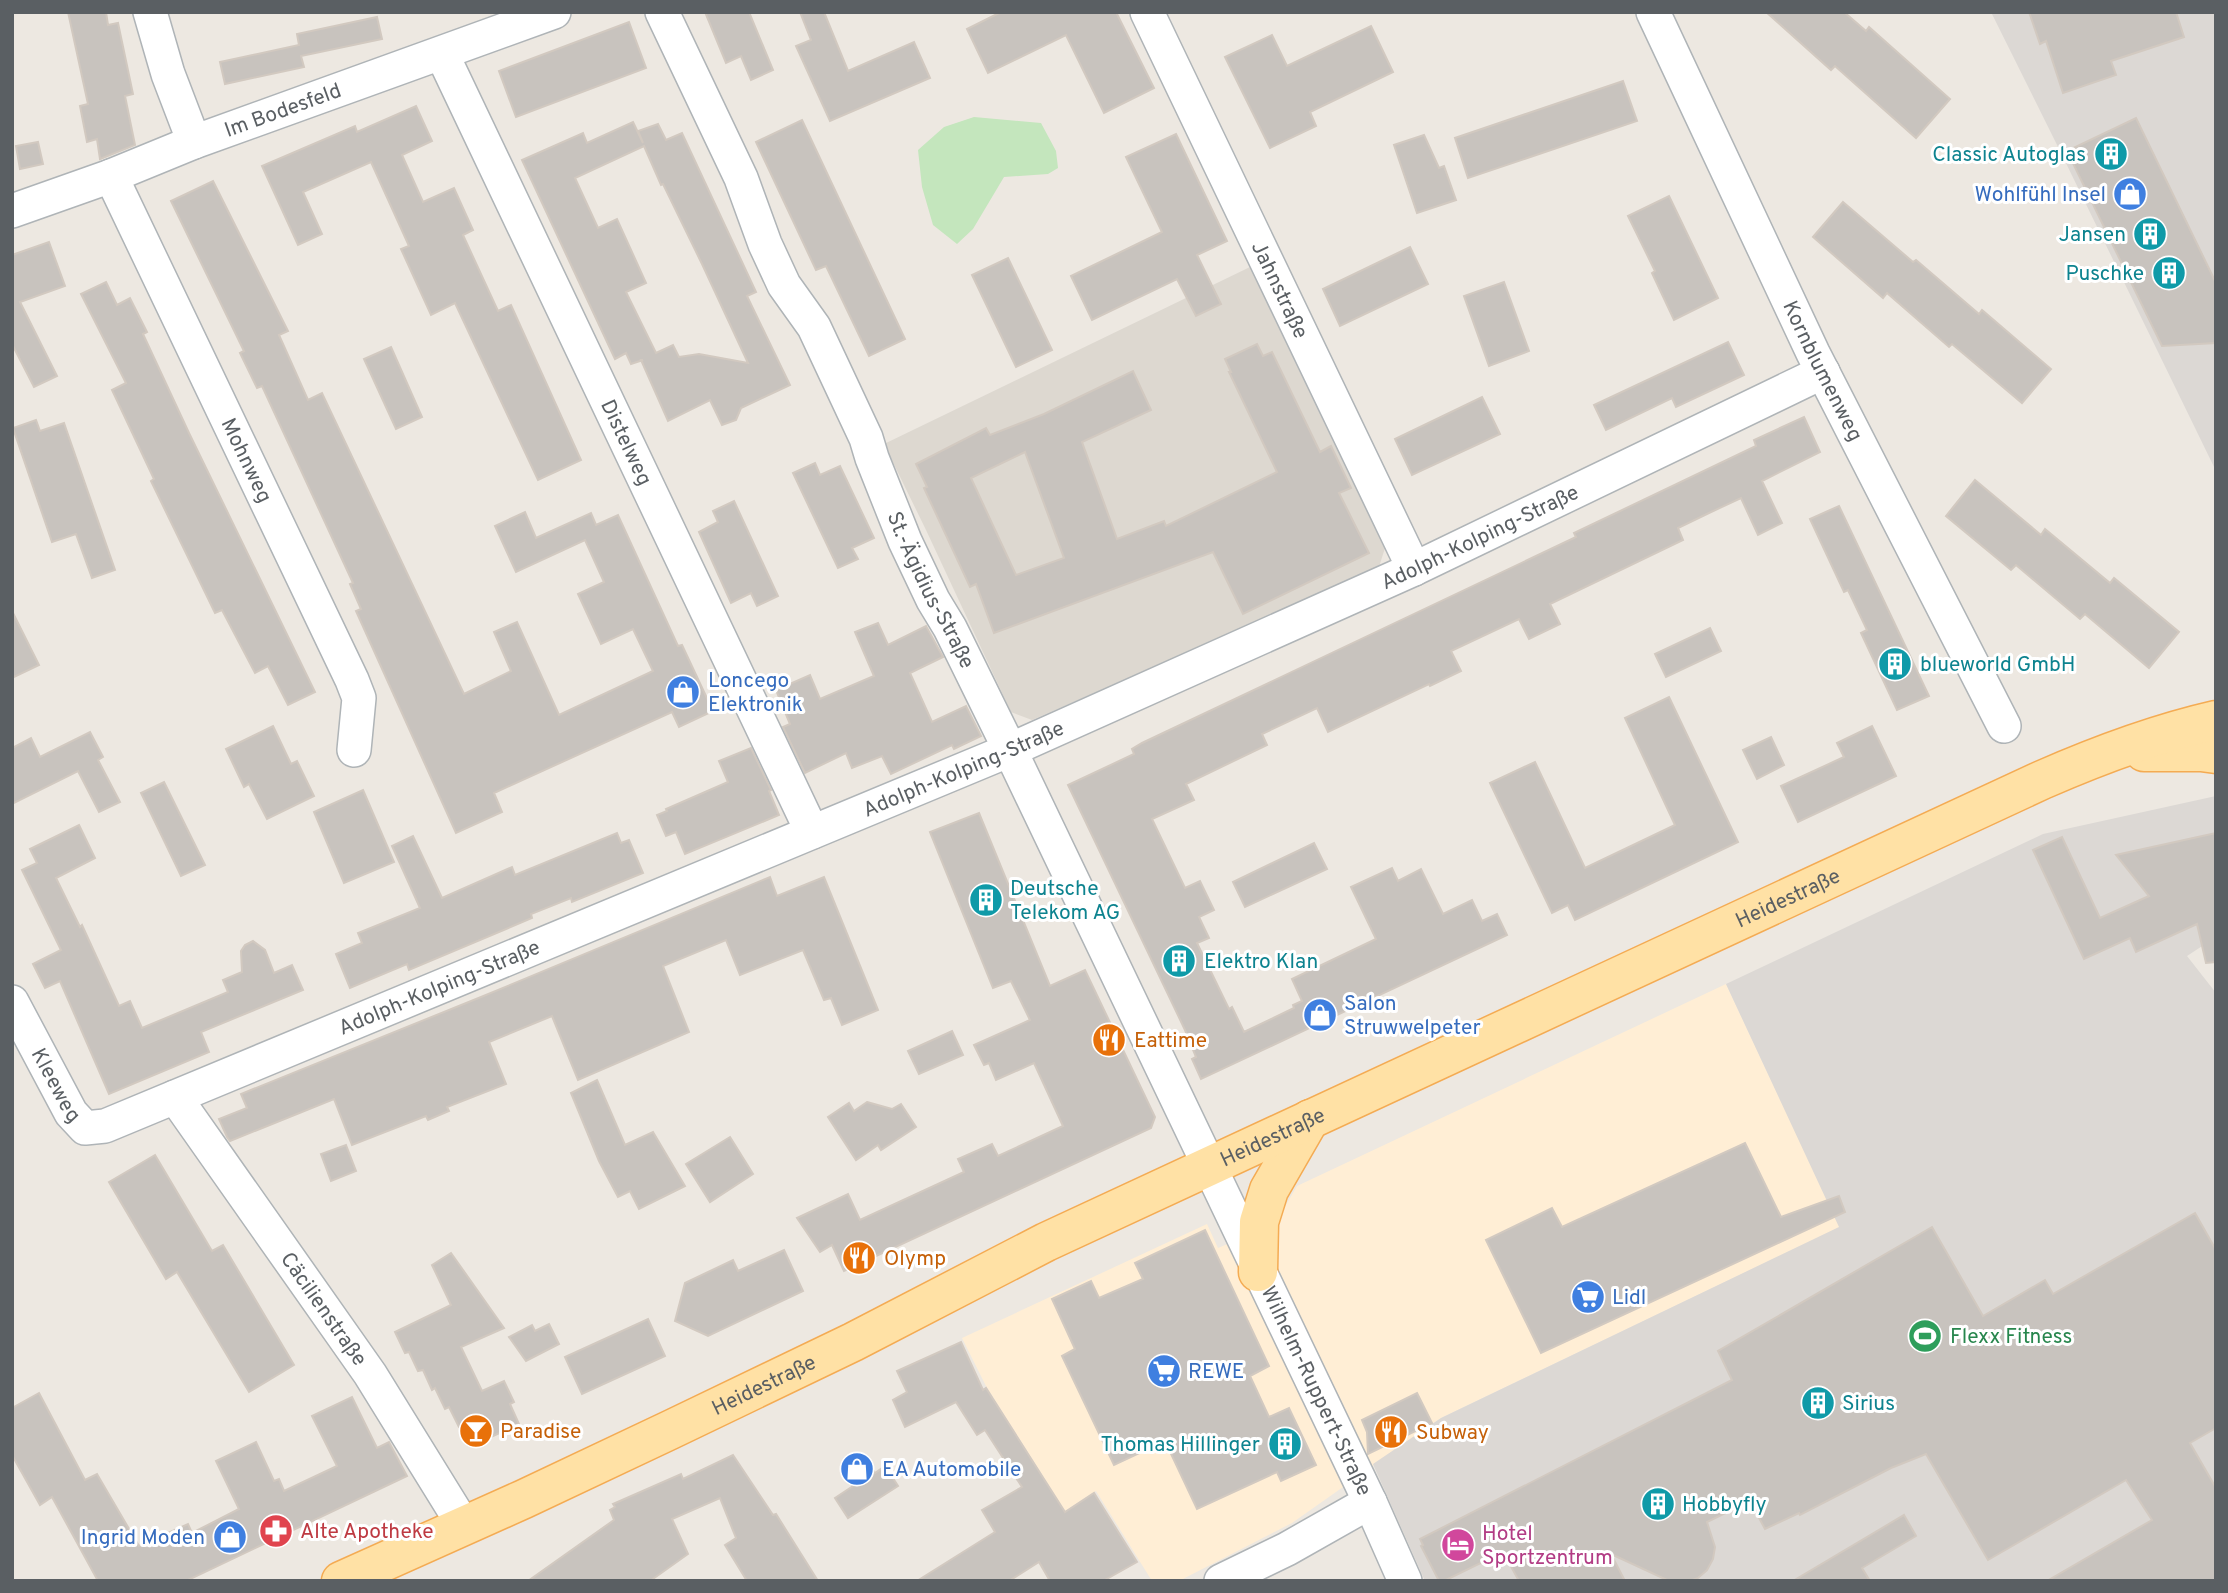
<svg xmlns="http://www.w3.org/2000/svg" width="2228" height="1593" font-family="Overpass,sans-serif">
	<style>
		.commercial { fill: #ffeed5 }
		.industrial { fill: #dcd8d4 }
		.education { fill: #ddd8d0 }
		.green { fill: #c4e6bd }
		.building { fill: #c8c3be; stroke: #d2c9c0; stroke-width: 2; fill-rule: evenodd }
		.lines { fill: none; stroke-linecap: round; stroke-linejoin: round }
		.minor-casing { stroke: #afb4b7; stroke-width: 36 }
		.major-casing { stroke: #f4ab53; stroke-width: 41 }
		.minor { stroke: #fff; stroke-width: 33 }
		.major { stroke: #ffe1a5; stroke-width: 38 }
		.labels { text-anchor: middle; stroke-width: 6; stroke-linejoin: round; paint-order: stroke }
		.street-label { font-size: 21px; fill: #5a5f63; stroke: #fff }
		.culture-label { font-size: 21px; fill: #0d838f; stroke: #fff; text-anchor: start }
		.shop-label { font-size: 21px; fill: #366cbe; stroke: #fff; text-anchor: start }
		.food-label { font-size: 21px; fill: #c56008; stroke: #fff; text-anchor: start }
		.leisure-label { font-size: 21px; fill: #27864d; stroke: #fff; text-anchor: start }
		.health-label { font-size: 21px; fill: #be3a42; stroke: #fff; text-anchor: start }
		.hotel-label { font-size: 21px; fill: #b23c85; stroke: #fff; text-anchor: start }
	</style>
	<rect width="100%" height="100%" fill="#ede8e1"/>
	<!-- commercial -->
	<path class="commercial" d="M1726 984 1840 1227 1441 1418 1292 1523 1179 1581H1152L1096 1491 1065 1511 986 1386 962 1338 1207 1224 1218 1248 1275 1224 1297 1186Z"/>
	<!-- industrial -->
	<g class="industrial">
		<path d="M1991 12H2216V471L2063 157Z"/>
		<path d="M2216 796V937L2187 956 2216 993V1581H1425L1373 1464 1441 1418 1839 1227 1726 984 2043 834Z"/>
	</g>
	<!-- education -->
	<path class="education" d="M1250 267 1385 548 1378 570 1032 720 1011 712 926 530 884 444Z"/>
	<!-- green -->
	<path class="green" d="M974 117 1041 123 1056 151 1058 168 1048 174 1004 177 973 229 957 244 933 225 922 187 918 150 944 127Z"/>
	<!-- building -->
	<g class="building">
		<path d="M68 12H106L108 25 118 23 133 94 125 96 135 145 100 159 97 139 87 142 80 106 88 104Z"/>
		<path d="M705 12H749L773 70 751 80 741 56 726 63Z"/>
		<path d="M800 12H824L848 71 914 42 930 78 830 121 796 46 811 40Z"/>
		<path d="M1001 12H1116L1154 88 1104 113 1066 35 988 73 967 29Z"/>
		<path d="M1766 12H1844L1866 31 1869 27 1950 99 1916 138 1835 66 1831 70Z"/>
		<path d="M2029 12H2176L2184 37 2111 61 2116 75 2063 93 2046 41 2040 44Z"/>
		<path d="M377 17 382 39 301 56 304 67 225 84 220 62 299 45 297 34Z"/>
		<path d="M629 22 646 68 516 117 499 71Z"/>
		<path d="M1371 26 1393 72 1310 112 1316 126 1270 148 1225 57 1272 35 1287 66Z"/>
		<path d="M1623 81 1637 121 1468 178 1455 138Z"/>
		<path d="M416 106 432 141 402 155 423 202 454 188 473 230 463 235 498 311 511 305 581 460 538 480 455 303 431 315 401 249 409 246 371 162 303 192 322 234 298 245 262 166 355 126 357 132Z"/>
		<path d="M2136 118 2216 283V343L2162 346 2067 151Z"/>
		<path d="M802 120 905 339 869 356 826 266 816 270 756 142Z"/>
		<path d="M633 122 643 143 638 131 658 124 666 140 682 133 756 292 747 296 790 385 741 408 736 420 722 425 710 400 668 421 641 360H643L631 364 626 353 615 359 522 160 583 133 587 143ZM644 146 661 185 663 184 702 264 748 363 699 354 679 357 673 345 656 353 626 292 646 283 617 219 598 228 575 178Z"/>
		<path d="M1176 134 1227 241 1197 255 1221 304 1196 316 1177 279 1092 320 1071 276 1162 232 1126 157Z"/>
		<path d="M1424 135 1439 168 1444 166 1456 200 1417 213 1394 145Z"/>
		<path d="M38 142 43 164 20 169 16 146Z"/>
		<path d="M213 181 288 331 279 335 308 400 322 393 464 694 511 671 494 632 517 622 559 715 653 671 633 629 601 644 578 594 604 582 585 540 516 572 495 526 525 512 536 538 591 513 596 525 618 515 678 646 682 645 713 711 679 727 672 712 494 793 502 812 456 833 356 611 361 609 350 584 353 583 262 386 257 388 240 353 244 351 171 201Z"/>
		<path d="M1669 196 1718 298 1674 320 1652 273 1655 271 1628 216Z"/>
		<path d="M1843 202 1913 262 1916 260 1979 314 1982 310 2051 369 2022 403 1952 344 1949 347 1887 293 1883 298 1813 237Z"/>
		<path d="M49 242 65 286 20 302 57 376 34 387 12 344V255Z"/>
		<path d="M1410 247 1428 284 1340 326 1323 289Z"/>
		<path d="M1008 258 1052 350 1016 367 972 275Z"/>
		<path d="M106 282 117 305 130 298 147 332 143 334 189 433 315 692 288 705 268 666 255 673 222 610 215 613 151 481 154 479 112 390 126 383 81 294Z"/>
		<path d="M1504 282 1529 351 1489 366 1464 296Z"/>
		<path d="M1728 342 1744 375 1676 407 1672 398 1606 430 1594 405Z"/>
		<path d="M1257 344 1263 356 1272 352 1320 452 1331 446 1351 488 1339 493 1369 553 1243 614 1213 552 994 633 976 584 970 587 924 488 927 487 916 464 986 428 990 435 1044 414 1133 371 1151 410 1082 442 1117 539 1164 521 1166 526 1277 472 1229 372H1231L1225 359ZM1025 452 1064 558 1016 575 971 478Z"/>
		<path d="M391 347 422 417 396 429 364 359Z"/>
		<path d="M1482 397 1500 434 1412 475 1395 439Z"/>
		<path d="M1804 417 1820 452 1762 481 1782 523 1758 535 1741 498 1709 513 1678 528 1683 540 1550 604 1560 624 1529 639 1519 619 1451 651 1461 671 1430 686 1429 684 1328 732 1317 708 1262 734 1267 745 1186 784 1194 800 1152 819 1185 888 1200 881 1214 910 1199 917 1209 938 1197 943 1229 1009 1232 1007 1244 1032 1294 1008 1293 1005 1302 1001 1292 979 1376 939 1351 887 1392 868 1398 881 1421 869 1443 914 1472 900 1482 921 1497 914 1507 935 1201 1079 1192 1059 1196 1057 1185 1030 1068 785 1134 754 1132 749 1142 743 1576 537 1574 533 1756 446 1754 440Z"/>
		<path d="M36 420 40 431 64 423 115 570 92 578 76 534 52 542 13 428Z"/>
		<path d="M815 463 820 475 840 466 874 538 852 548 858 559 838 568 793 473Z"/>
		<path d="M1975 480 2041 535 2045 529 2110 583 2114 578 2179 632 2149 668 2085 614 2080 619 2016 565 2011 570 1946 516Z"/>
		<path d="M734 501 778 596 757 606 751 593 731 603 699 532 718 522 713 511Z"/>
		<path d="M1839 506 1929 696 1897 710 1861 633 1867 630 1848 590 1844 592 1810 519Z"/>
		<path d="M12 611 39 665 12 678Z"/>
		<path d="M878 623 888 645 926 626 943 657 910 673 932 722 966 706 981 736 954 749 952 745 891 774 882 756 852 768 846 753 805 773 783 727 790 724 776 690 810 675 820 699 874 676 855 632Z"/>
		<path d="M1710 628 1721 651 1666 677 1655 654Z"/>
		<path d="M1669 697 1738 842 1575 920 1568 905 1552 913 1490 783 1535 762 1585 868 1675 825 1625 718Z"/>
		<path d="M273 726 291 764 297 761 314 796 267 819 249 784 244 787 226 749Z"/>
		<path d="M1872 726 1896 776 1798 822 1781 786 1844 757 1837 743Z"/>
		<path d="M90 732 103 757 98 760 120 802 99 812 78 771 12 804V748L31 738 40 757Z"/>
		<path d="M1771 737 1784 765 1757 779 1743 750Z"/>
		<path d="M751 748 771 790 769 791 779 815 685 854 676 832 666 836 657 815 667 811 666 809 728 782 719 761Z"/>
		<path d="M164 782 205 865 181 876 141 793Z"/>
		<path d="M363 790 394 862 344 883 314 812Z"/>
		<path d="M979 813 1050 986 1085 970 1155 1117 1151 1128 844 1271 832 1245 820 1252 797 1218 848 1194 860 1220 964 1172 958 1159 992 1144 998 1156 1063 1126 1034 1063 996 1080 989 1063 984 1065 974 1045 1030 1020 1011 981 993 988 930 832Z"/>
		<path d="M79 825 95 858 56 878 80 927 82 925 119 1006 130 1001 142 1028 228 992 223 980 242 972 241 951 245 945 253 941 265 950 274 973 292 965 303 990 201 1032 209 1052 109 1094 60 981 45 988 33 964 61 950 22 870 37 863 30 849Z"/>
		<path d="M617 833 621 843 629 840 643 873 572 902 571 898 531 914 532 918 409 970 407 964 350 988 336 954 362 943 358 933 420 908 392 846 413 836 442 898 512 867 515 875Z"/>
		<path d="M2216 833V962L2206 963 2197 924 2136 952 2130 938 2084 959 2033 850 2062 837 2100 918 2149 896 2116 855Z"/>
		<path d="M1314 843 1327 869 1245 907 1233 882Z"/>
		<path d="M770 877 777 896 824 877 878 1010 842 1025 831 998 824 1000 803 950 740 975 726 940 663 966 689 1032 578 1080 552 1016 489 1042 506 1084 447 1107 449 1111 428 1120 426 1116 352 1145 334 1099 230 1141 227 1137 219 1119 247 1108 241 1094 481 997Z"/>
		<path d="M952 1031 963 1055 919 1074 908 1051Z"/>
		<path d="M597 1080 625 1145 653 1132 685 1186 639 1209 630 1191 618 1197 599 1161 571 1093Z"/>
		<path d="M867 1102 892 1109 901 1104 916 1127 881 1150 878 1145 856 1160 828 1117 849 1103 854 1111Z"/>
		<path d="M730 1137 753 1174 710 1202 686 1164Z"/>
		<path d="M1745 1143 1781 1217 1839 1196 1845 1212 1541 1353 1486 1240 1552 1208 1562 1227Z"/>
		<path d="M346 1145 356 1171 331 1181 321 1154Z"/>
		<path d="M155 1155 212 1251 223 1245 294 1365 249 1392 177 1272 166 1279 109 1182Z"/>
		<path d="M2195 1213 2216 1250V1428L2190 1443 2216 1488V1581H2047L2152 1520 2126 1480 1988 1560 1926 1454 1891 1468 1800 1515 1799 1513 1765 1529 1750 1501 1707 1522 1715 1547 1713 1559 1707 1570 1698 1578 1690 1581H1669L1611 1554 1625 1581H1519L1503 1552 1444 1581H1439L1421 1546 1423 1545 1420 1539 1732 1380 1718 1351 1932 1227 1983 1316 2045 1280 2053 1294Z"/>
		<path d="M1205 1230 1269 1366 1250 1376 1269 1417 1289 1408 1316 1465 1281 1481 1277 1472 1197 1509 1165 1441 1114 1465 1062 1356 1075 1349 1052 1299 1091 1281 1099 1298 1143 1279 1135 1263Z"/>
		<path d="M784 1250 803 1291 708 1336 675 1321 685 1283 733 1260 738 1271Z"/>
		<path d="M451 1253 504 1328 461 1347 482 1391 504 1381 514 1402 510 1404 519 1424 472 1446 462 1426 459 1427 449 1407 445 1409 435 1388 432 1390 423 1370 418 1371 409 1352 405 1353 395 1332 451 1305 432 1265Z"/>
		<path d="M648 1319 665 1356 582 1394 565 1357Z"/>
		<path d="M549 1324 559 1344 526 1361 509 1337 532 1325 535 1331Z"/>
		<path d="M961 1342 983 1390 986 1388 1065 1512 1094 1493 1137 1562 1103 1581H1050L1039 1562 1009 1581H917L995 1532 982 1510 1022 1487 985 1430 977 1435 956 1402 905 1427 893 1400 907 1392 897 1371Z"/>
		<path d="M39 1393 85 1480 97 1474 139 1546 188 1524 192 1533 239 1509 216 1461 256 1442 274 1481 279 1479 284 1491 337 1466 312 1416 352 1397 377 1448 389 1442 407 1476 186 1581H98L52 1497 40 1505 12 1455V1408Z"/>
		<path d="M1417 1393 1432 1423 1368 1454 1367 1432 1362 1420Z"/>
		<path d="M733 1455 773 1515 776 1514 818 1581H747L725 1545 736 1538 720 1498 672 1519 688 1554 650 1581H528L614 1520 610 1510 615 1507 613 1504 681 1474 683 1479Z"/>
		<path d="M864 1456 875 1473 885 1466 898 1486 848 1518 835 1498 853 1486 842 1470Z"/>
		<path d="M1904 1515 1916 1536 1862 1568 1870 1581H1793Z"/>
	</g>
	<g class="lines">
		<!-- minor casing -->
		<g class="minor-casing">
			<g id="minor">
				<path d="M150 12 168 74 194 142"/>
				<path id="s1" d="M662 12 741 178 765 244 784 285 814 327 866 438 872 458 905 541 933 600 950 628 1010 750 1370 1502 1405 1581"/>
				<path id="s2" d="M1147 12 1414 569"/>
				<path id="s3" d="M1653 12 1813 353 2004 726"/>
				<path id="s4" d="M442 54 812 832"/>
				<path id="s5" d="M111 176 352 680 359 698 354 750"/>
				<path id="s6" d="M12 211 111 176 194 142 554 12"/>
				<path id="s7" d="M12 1002 71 1113 85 1128 105 1126 1010 750 1414 569 1823 372"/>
				<path id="s8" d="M175 1097 370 1374 464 1526"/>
				<path d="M1221 1581 1287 1549 1370 1502"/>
			</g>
		</g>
		<!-- major casing -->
		<g class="major-casing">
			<g id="major">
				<path d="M2144 752H2201L2216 754"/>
				<path d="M1258 1272 1259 1222 1269 1190 1310 1119"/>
				<path id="s9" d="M341 1581 524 1499 670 1430 853 1342 1046 1242 2042 780C2099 755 2155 734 2216 720"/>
			</g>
		</g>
		<!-- minor -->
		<use href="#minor" class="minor"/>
		<!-- major -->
		<use href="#major" class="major"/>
	</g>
	<!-- icons -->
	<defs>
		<g id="building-disc" transform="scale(1.75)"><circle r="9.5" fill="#0f9aa8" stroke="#fff"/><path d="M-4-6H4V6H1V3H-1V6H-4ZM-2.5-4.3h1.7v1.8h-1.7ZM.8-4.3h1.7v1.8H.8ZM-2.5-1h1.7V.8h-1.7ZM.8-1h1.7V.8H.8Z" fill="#fff"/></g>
		<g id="shop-disc" transform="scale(1.75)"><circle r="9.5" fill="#3f7fe0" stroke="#fff"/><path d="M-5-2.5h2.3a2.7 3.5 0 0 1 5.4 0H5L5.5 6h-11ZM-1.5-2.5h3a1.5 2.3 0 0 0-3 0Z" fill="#fff"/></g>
		<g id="restaurant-disc" transform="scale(1.75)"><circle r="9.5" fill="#e8710a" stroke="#fff"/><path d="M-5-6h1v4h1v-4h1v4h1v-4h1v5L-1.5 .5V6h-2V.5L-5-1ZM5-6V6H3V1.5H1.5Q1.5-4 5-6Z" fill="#fff"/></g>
		<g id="supermarket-disc" transform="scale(1.75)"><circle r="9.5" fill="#3f7fe0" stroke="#fff"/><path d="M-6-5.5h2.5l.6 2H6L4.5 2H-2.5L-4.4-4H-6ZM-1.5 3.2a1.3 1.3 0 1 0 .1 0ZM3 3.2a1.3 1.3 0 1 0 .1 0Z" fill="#fff"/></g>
		<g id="stadium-disc" transform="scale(1.75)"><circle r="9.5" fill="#2e9e5b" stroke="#fff"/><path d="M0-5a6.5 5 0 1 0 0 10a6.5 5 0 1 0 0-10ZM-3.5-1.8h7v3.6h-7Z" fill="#fff"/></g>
		<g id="bar-disc" transform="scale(1.75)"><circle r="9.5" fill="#e8710a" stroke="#fff"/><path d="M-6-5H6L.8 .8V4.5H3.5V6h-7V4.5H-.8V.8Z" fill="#fff"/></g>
		<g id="pharmacy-disc" transform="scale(1.75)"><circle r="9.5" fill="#e0444e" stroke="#fff"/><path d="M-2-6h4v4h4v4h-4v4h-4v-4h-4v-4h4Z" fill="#fff"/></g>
		<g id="hotel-disc" transform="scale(1.75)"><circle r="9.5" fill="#d1479c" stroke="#fff"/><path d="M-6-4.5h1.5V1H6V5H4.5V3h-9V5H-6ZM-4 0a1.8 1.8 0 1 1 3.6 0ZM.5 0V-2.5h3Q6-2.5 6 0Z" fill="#fff"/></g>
	</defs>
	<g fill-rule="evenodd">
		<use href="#building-disc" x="2111" y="154"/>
		<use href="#shop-disc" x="2130" y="194"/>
		<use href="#building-disc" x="2150" y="234"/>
		<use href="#building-disc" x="2169" y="273"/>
		<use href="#building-disc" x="1895" y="664"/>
		<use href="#shop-disc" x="683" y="692"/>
		<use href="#building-disc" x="986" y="900"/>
		<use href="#building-disc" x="1179" y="961"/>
		<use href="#shop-disc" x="1320" y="1015"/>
		<use href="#restaurant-disc" x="1109" y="1040"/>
		<use href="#restaurant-disc" x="859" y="1258"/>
		<use href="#supermarket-disc" x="1588" y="1297"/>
		<use href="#stadium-disc" x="1925" y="1336"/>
		<use href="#supermarket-disc" x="1164" y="1371"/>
		<use href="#building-disc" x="1818" y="1403"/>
		<use href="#bar-disc" x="476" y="1431"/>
		<use href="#restaurant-disc" x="1391" y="1432"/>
		<use href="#building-disc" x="1285" y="1444"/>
		<use href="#shop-disc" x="857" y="1469"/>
		<use href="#building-disc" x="1658" y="1504"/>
		<use href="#pharmacy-disc" x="276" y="1531"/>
		<use href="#shop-disc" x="230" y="1537"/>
		<use href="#hotel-disc" x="1458" y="1545"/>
	</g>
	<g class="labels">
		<!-- street labels -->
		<g class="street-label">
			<text dy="7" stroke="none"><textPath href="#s6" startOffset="289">Im Bodesfeld</textPath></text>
			<text dy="7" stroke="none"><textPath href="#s2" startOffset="308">Jahnstraße</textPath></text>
			<text dy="7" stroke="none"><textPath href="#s3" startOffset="397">Kornblumenweg</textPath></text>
			<text dy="7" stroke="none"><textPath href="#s4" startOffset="430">Distelweg</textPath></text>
			<text dy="7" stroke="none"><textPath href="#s5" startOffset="315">Mohnweg</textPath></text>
			<text dy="7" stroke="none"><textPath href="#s7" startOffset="1662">Adolph-Kolping-Straße</textPath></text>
			<text dy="7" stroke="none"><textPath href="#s1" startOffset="639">St.-Ägidius-Straße</textPath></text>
			<text dy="7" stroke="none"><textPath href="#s7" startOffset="1096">Adolph-Kolping-Straße</textPath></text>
			<text dy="7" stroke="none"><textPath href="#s9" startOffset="1600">Heidestraße</textPath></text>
			<text dy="7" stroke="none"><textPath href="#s7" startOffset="528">Adolph-Kolping-Straße</textPath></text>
			<text dy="7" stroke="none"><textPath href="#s7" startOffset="94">Kleeweg</textPath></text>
			<text dy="7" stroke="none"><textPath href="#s9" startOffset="1032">Heidestraße</textPath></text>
			<text dy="7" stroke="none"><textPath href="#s8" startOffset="259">Cäcilienstraße</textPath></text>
			<text dy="7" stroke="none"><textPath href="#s9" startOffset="466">Heidestraße</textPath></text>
			<text dy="7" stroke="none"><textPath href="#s1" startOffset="1528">Wilhelm-Ruppert-Straße</textPath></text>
		</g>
		<!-- culture labels -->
		<g class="culture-label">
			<text x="2086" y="161" text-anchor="end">Classic Autoglas</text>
			<text x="2126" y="241" text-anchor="end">Jansen</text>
			<text x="2144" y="280" text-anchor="end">Puschke</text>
			<text x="1920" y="671">blueworld GmbH</text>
			<text x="1010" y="895">Deutsche<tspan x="1010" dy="24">Telekom AG</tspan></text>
			<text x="1204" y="968">Elektro Klan</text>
			<text x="1842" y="1410">Sirius</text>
			<text x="1260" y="1451" text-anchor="end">Thomas Hillinger</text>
			<text x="1682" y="1511">Hobbyfly</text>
		</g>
		<!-- shop labels -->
		<g class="shop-label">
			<text x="2106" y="201" text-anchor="end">Wohlfühl Insel</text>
			<text x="708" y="687">Loncego<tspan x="708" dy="24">Elektronik</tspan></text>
			<text x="1344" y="1010">Salon<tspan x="1344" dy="24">Struwwelpeter</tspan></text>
			<text x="1612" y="1304">Lidl</text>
			<text x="1188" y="1378">REWE</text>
			<text x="882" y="1476">EA Automobile</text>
			<text x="205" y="1544" text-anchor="end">Ingrid Moden</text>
		</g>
		<!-- food labels -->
		<g class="food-label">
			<text x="1134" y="1047">Eattime</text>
			<text x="884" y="1265">Olymp</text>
			<text x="500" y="1438">Paradise</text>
			<text x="1416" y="1439">Subway</text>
		</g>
		<!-- leisure labels -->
		<g class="leisure-label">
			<text x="1950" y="1343">Flexx Fitness</text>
		</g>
		<!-- health labels -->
		<g class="health-label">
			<text x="300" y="1538">Alte Apotheke</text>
		</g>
		<!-- hotel labels -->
		<g class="hotel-label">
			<text x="1482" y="1540">Hotel<tspan x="1482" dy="24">Sportzentrum</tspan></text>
		</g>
	</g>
	<!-- border -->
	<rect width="2228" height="1593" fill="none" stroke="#5a5f63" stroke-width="28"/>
</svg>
